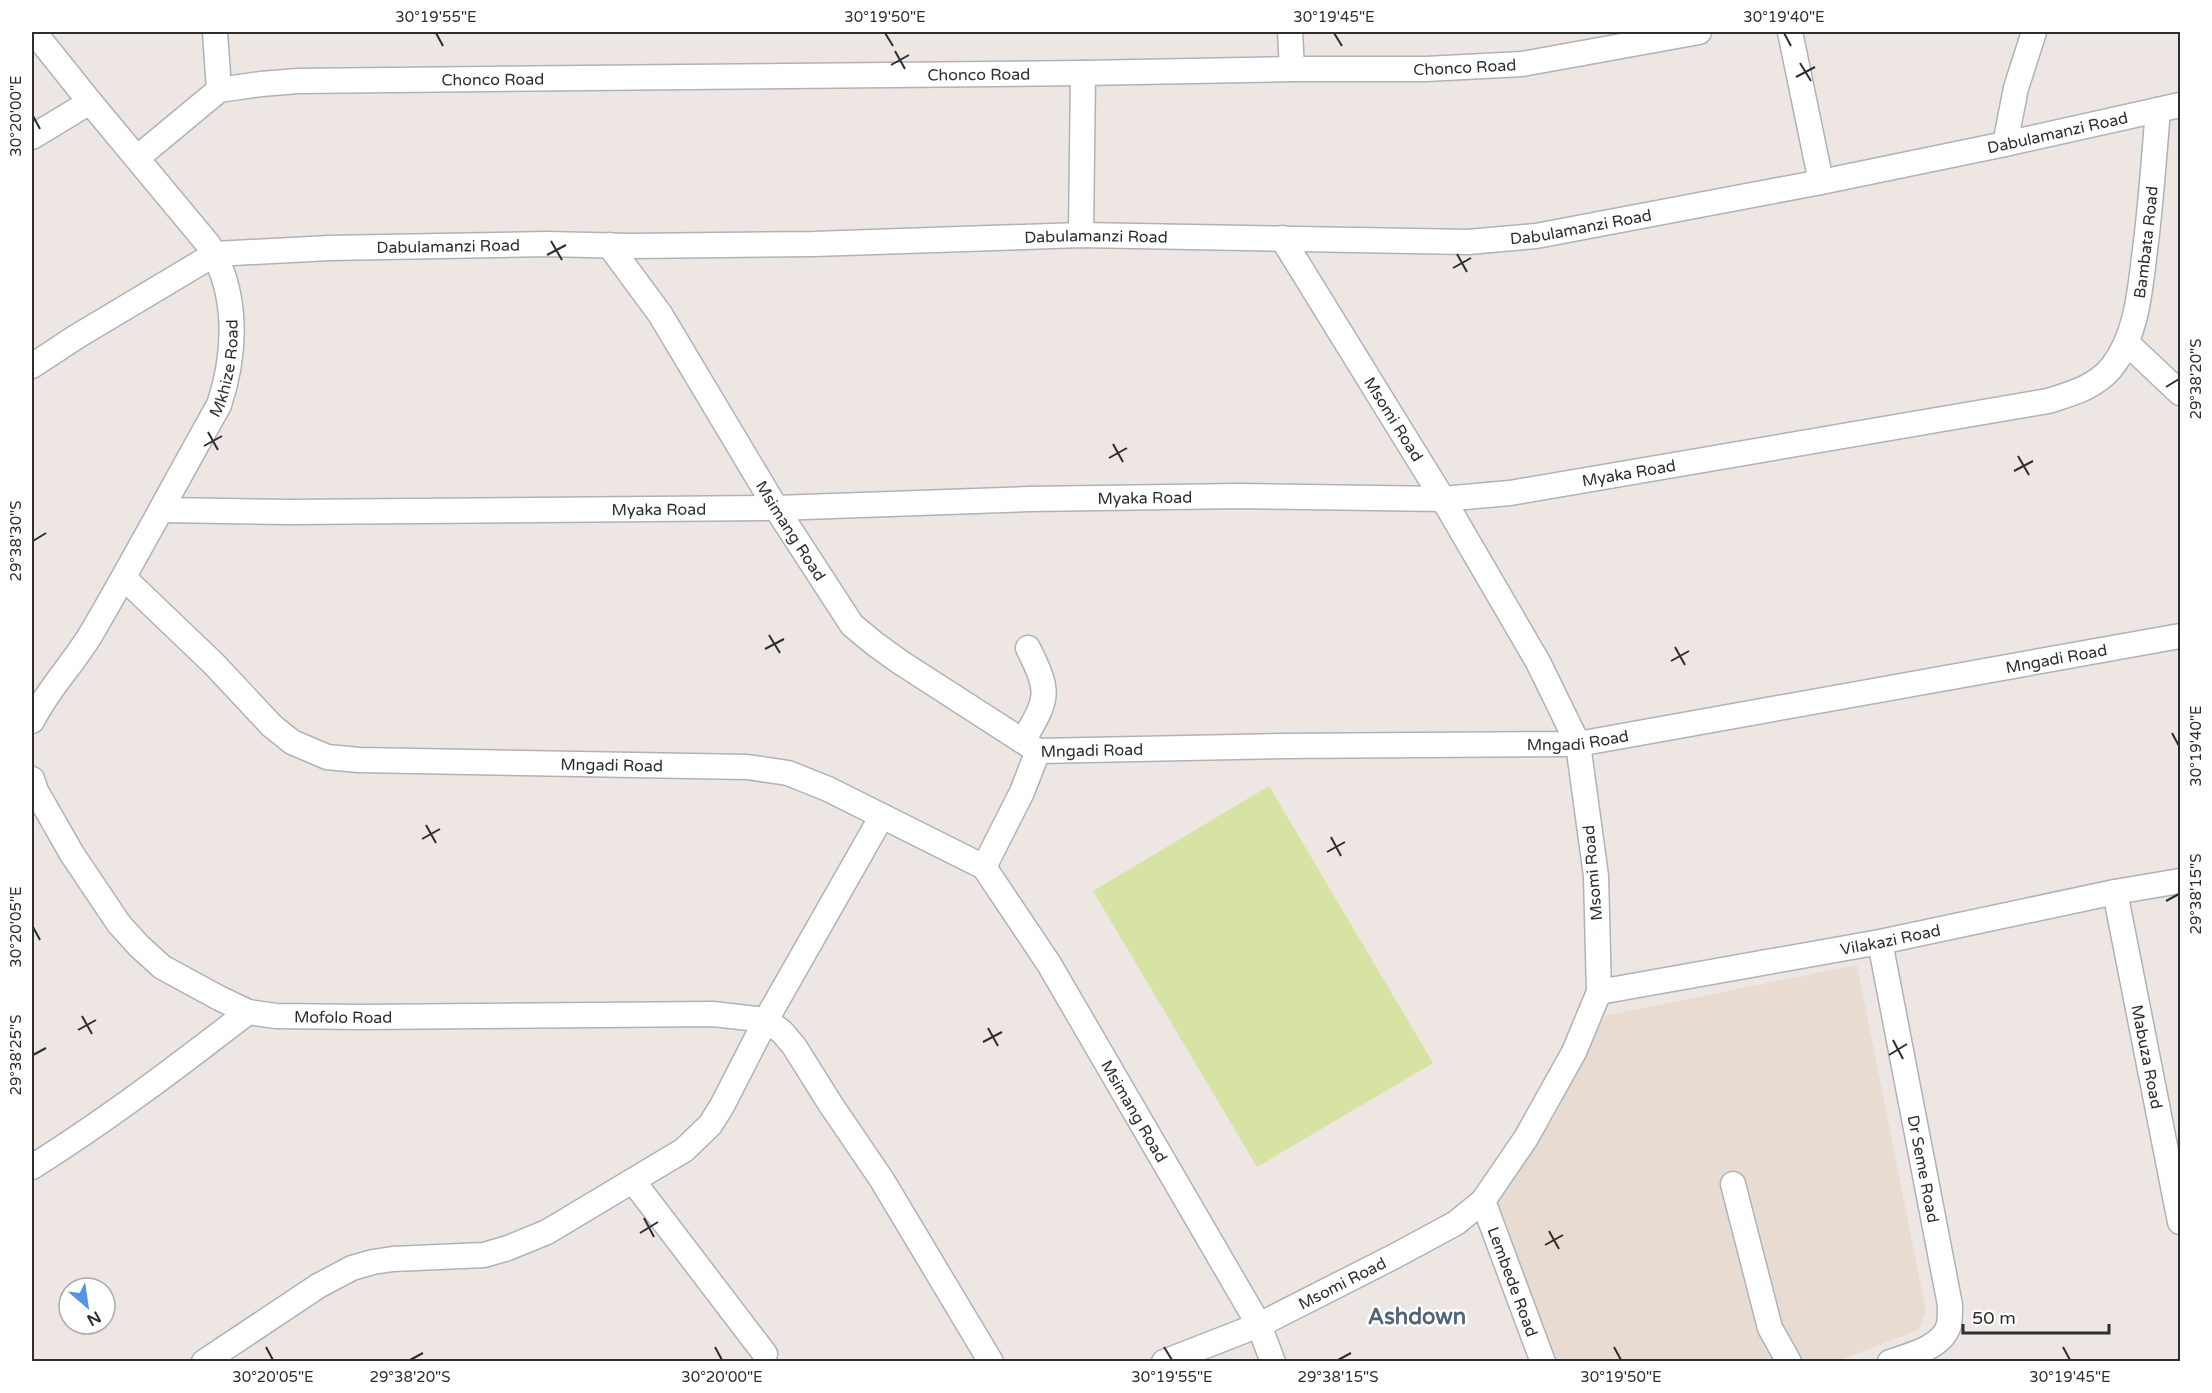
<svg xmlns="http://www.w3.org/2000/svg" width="2212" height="1393" font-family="'Varela Round',sans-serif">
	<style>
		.education { fill: #e8dbd1 }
		.pitch { fill: #d7e3a3 }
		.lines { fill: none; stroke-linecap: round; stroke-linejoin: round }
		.minor-casing { stroke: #aeb3b8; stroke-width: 27 }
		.minor { stroke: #fff; stroke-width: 24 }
		.ticks { fill: none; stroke: #2e2e2e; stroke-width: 2 }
		.labels { text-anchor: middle; stroke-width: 5; stroke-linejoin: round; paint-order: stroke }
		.street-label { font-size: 16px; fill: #2e2e2e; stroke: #fff }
		.district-label { font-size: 22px; font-weight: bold; fill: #52637a; stroke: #fff }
		.neatline { fill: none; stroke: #2e2e2e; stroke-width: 2 }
		.ticks-label { font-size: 15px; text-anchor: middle; fill: #2e2e2e }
	</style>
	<rect width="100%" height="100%" fill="#ede6e2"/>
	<!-- education -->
	<path class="education" d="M1857 965 1926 1312 1918 1330 1837 1361H1551L1491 1204 1552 1121 1605 1016Z"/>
	<!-- pitch -->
	<path class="pitch" d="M1269 786 1433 1063 1257 1167 1093 891Z"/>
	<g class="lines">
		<!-- minor casing -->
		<g class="minor-casing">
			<g id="minor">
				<path d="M215 32 219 90"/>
				<path d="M1290 32 1292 69"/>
				<path d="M1790 32 1821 182"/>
				<path d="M32 137 90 102"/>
				<path d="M2005 144 2016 88 2034 32"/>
				<path id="s1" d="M137 158 219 90 261 84 298 81 1083 73 1292 69H1426L1522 64 1699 32"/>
				<path d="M1081 235 1083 73"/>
				<path id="s2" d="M609 245 660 314 776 508 852 625 875 644 900 662 1038 751"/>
				<path d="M2127 343 2180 393"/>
				<path id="s3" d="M32 366 76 337 215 254 329 248 547 244 631 246 814 244 1081 235 1468 242 1536 236 1821 182 2005 144 2180 105"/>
				<path id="s4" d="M163 510 290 512 776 508 1029 499 1240 496 1443 499 1510 493 2048 401C2071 394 2096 387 2112 367 2137 335 2140 290 2145 250 2151 203 2154 157 2158 110"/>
				<path id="s5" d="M124 578 214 664 272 726 292 742 327 757 359 760 747 767 788 773 828 789 984 867 1049 964 1259 1325 1273 1362"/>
				<path id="s6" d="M32 721C48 689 73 664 91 634 135 559 176 481 219 405 236 354 239 292 208 244L90 102 34 32"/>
				<path d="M1023 741C1048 698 1051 694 1028 648"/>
				<path id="s7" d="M1038 751 1282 746 1578 744 2180 636"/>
				<path id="s8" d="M32 779 36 791 72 854 119 924 139 946 162 967 219 998 248 1012 276 1016 362 1017 713 1014 766 1020"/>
				<path d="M984 867 1022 792 1038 751"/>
				<path id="s9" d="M2115 892 2180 1222"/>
				<path id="s10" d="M1880 942 1950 1305C1950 1311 1950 1319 1949 1325 1942 1348 1910 1355 1890 1362"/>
				<path id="s11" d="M1599 992 1880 942 2115 892 2180 881"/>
				<path d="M766 1020 782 1032 794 1046 831 1105 882 1180 991 1362"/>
				<path d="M32 1167C107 1120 178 1066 248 1012"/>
				<path d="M633 1181 765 1354"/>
				<path d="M1733 1184 1770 1328 1789 1362"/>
				<path id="s12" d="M1483 1201 1543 1362"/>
				<path d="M204 1362 318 1286 352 1268 373 1262 393 1259 484 1255 508 1248 547 1232 684 1150 710 1125 722 1106 766 1020 882 816"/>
				<path id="s13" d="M1164 1362 1259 1325 1395 1256 1456 1223 1483 1201 1526 1138 1574 1052 1599 992 1596 876 1578 744 1538 662 1443 499 1282 238"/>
			</g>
		</g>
		<!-- minor -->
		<use href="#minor" class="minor"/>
	</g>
	<!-- ticks -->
	<path class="ticks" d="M436 33 443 46M885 33 893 46M1334 33 1342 46M1784 33 1791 46M895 51 905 69M1800 63 1811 81M891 65 909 55M1796 77 1815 67M33 116 40 129M551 241 562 260M1457 254 1467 272M547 255 566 245M1453 268 1471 258M2166 387 2179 379M208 432 218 450M1113 444 1123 462M204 446 222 436M2018 456 2029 475M1109 458 1127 448M2014 471 2033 461M33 541 46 533M769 635 780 653M1675 647 1685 665M765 649 784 639M1671 661 1689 651M2172 733 2179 746M426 825 436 843M1331 837 1341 856M422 839 440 829M1327 852 1345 842M2166 901 2179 894M33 927 40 940M82 1016 92 1034M988 1028 998 1046M78 1030 96 1020M1893 1040 1903 1059M983 1042 1002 1032M33 1055 46 1048M1889 1055 1907 1044M644 1218 654 1237M1549 1231 1559 1249M640 1233 658 1222M1545 1245 1563 1235M266 1347 273 1360M715 1347 722 1360M1164 1347 1172 1360M1614 1347 1621 1360M2063 1347 2070 1360M410 1360 423 1353M1338 1360 1351 1353"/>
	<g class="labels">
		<!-- street labels -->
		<g class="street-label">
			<text dy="6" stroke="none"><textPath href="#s1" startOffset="1353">Chonco Road</textPath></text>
			<text dy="6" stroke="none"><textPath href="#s1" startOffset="867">Chonco Road</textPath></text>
			<text dy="6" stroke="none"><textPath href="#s1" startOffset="381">Chonco Road</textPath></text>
			<text dy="6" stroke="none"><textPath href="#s3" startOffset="2068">Dabulamanzi Road</textPath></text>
			<text dy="6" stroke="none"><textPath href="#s3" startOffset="1582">Dabulamanzi Road</textPath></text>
			<text dy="6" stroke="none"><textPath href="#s3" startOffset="1096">Dabulamanzi Road</textPath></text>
			<text dy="6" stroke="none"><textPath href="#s4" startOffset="2098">Bambata Road</textPath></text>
			<text dy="6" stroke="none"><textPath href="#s3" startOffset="448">Dabulamanzi Road</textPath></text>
			<text dy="6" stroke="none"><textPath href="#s6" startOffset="405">Mkhize Road</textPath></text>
			<text transform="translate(1394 419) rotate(58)" y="6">Msomi Road</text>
			<text dy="6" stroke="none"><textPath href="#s4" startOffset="1468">Myaka Road</textPath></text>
			<text dy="6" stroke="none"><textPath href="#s4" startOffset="982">Myaka Road</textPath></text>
			<text dy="6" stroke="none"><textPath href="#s4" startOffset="496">Myaka Road</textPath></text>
			<text dy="6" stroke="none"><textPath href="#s2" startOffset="339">Msimang Road</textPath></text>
			<text dy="6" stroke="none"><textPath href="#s7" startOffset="1026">Mngadi Road</textPath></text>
			<text dy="6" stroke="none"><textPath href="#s7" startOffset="540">Mngadi Road</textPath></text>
			<text dy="6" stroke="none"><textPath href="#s7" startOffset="54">Mngadi Road</textPath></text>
			<text dy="6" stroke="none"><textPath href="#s5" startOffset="558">Mngadi Road</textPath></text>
			<text transform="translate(1592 873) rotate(-95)" y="6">Msomi Road</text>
			<text dy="6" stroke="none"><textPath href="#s11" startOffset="296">Vilakazi Road</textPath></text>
			<text dy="6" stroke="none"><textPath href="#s8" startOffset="423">Mofolo Road</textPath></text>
			<text dy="6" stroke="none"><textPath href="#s9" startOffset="168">Mabuza Road</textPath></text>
			<text dy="6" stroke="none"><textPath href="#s5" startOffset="1239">Msimang Road</textPath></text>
			<text dy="6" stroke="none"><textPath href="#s10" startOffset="231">Dr Seme Road</textPath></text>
			<text dy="6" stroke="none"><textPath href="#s12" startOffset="86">Lembede Road</textPath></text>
			<text dy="6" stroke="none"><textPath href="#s13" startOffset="195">Msomi Road</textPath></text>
		</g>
		<!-- district labels -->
		<g class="district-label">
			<text x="1417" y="1324">Ashdown</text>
		</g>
	</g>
	<!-- border -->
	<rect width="2212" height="1393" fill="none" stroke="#ffffff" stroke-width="66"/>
	<!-- north arrow -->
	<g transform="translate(87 1306) rotate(151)"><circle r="28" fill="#ffffff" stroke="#ababab" stroke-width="1.5"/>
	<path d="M0-4.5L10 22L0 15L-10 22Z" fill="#5693e6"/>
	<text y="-9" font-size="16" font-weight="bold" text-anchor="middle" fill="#2e2e2e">N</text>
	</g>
	<!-- scale -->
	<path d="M1963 1324v9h146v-9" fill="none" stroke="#2e2e2e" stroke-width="3"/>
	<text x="1972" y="1324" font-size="18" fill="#2e2e2e" stroke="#ffffff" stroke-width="4.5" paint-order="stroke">50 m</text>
	<rect x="33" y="33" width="2146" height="1327" class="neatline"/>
	<g class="ticks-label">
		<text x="436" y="22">30°19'55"E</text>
		<text x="885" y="22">30°19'50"E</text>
		<text x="1334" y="22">30°19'45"E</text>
		<text x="1784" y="22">30°19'40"E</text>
		<text transform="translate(16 116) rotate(-90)" y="5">30°20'00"E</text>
		<text transform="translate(2196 379) rotate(-90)" y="5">29°38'20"S</text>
		<text transform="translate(16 541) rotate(-90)" y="5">29°38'30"S</text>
		<text transform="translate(2196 746) rotate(-90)" y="5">30°19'40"E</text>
		<text transform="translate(2196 894) rotate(-90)" y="5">29°38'15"S</text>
		<text transform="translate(16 927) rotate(-90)" y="5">30°20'05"E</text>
		<text transform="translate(16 1055) rotate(-90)" y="5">29°38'25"S</text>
		<text x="273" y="1382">30°20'05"E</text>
		<text x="410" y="1382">29°38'20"S</text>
		<text x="722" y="1382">30°20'00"E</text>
		<text x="1172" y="1382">30°19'55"E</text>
		<text x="1338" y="1382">29°38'15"S</text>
		<text x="1621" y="1382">30°19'50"E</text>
		<text x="2070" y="1382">30°19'45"E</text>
	</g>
</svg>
